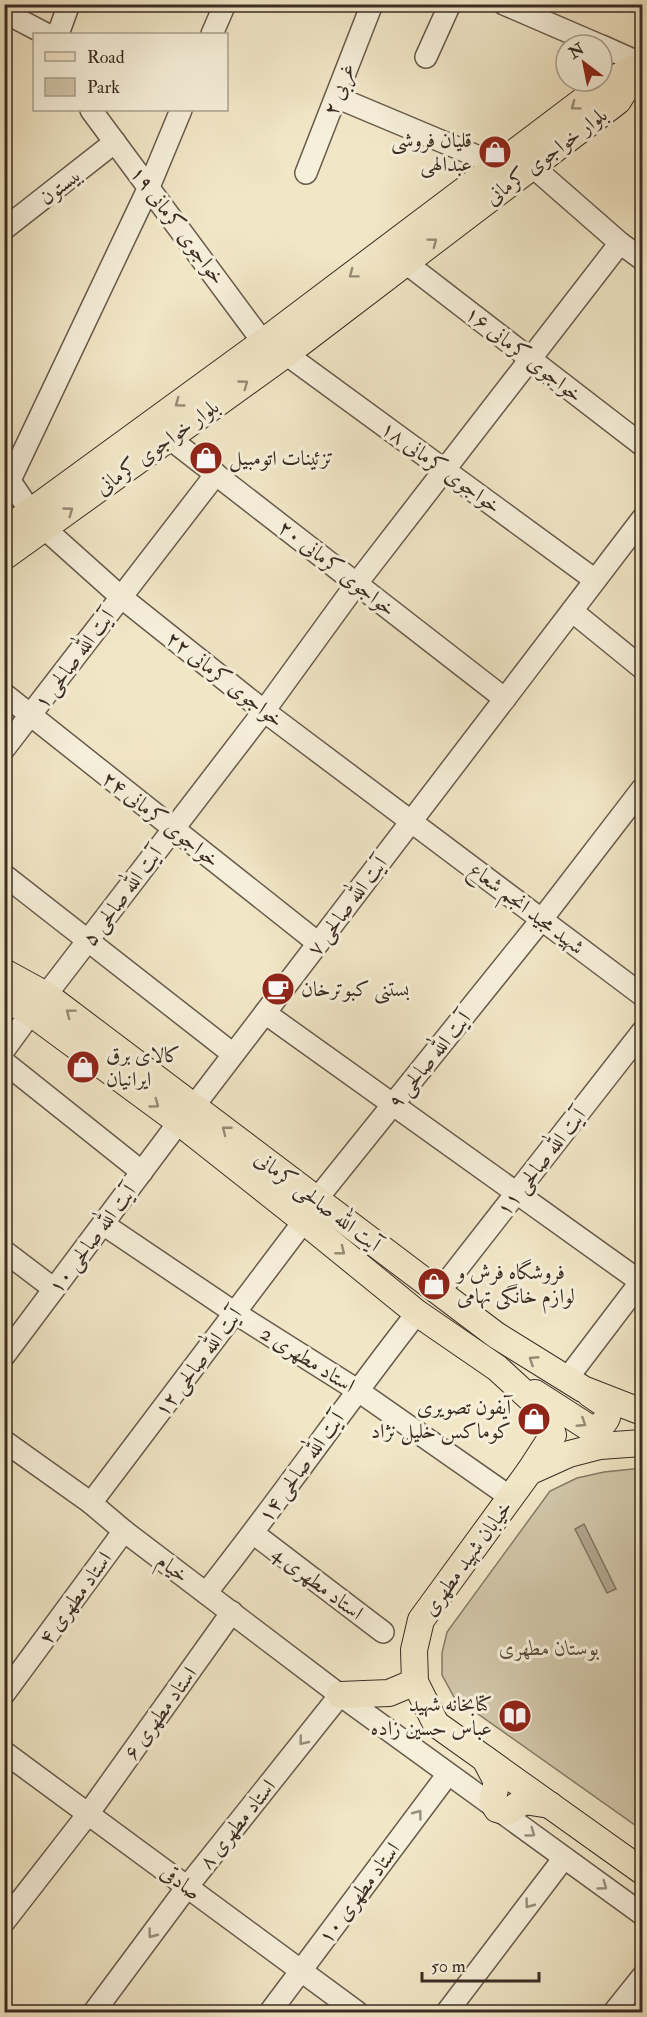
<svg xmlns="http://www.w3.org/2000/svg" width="647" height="2017" font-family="'IM FELL Double Pica',Amiri,serif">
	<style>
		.green { fill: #d2c7aa; stroke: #867a67; stroke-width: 1.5 }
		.water { fill: #b3a78f; stroke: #837664; stroke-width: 1.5 }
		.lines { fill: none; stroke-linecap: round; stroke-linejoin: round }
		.minor-casing { stroke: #685b4c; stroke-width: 24 }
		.major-casing { stroke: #3b2d24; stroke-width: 28 }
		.minor { stroke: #f6efda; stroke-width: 21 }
		.major { stroke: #f1e6c6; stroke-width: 26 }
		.oneway { stroke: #968a75 }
		.oneway2 { stroke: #988e7f }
		.labels { text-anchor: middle; stroke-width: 6; stroke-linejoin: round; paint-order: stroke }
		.street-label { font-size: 21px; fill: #3b2d24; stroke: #f6efda }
		.poi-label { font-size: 21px; fill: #3b2d24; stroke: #f6efda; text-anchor: start }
		.park-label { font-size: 21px; font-style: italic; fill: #594c3f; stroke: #f6efda }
	</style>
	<rect width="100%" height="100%" fill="#f1e6c6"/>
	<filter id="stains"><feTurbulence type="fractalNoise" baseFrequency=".00333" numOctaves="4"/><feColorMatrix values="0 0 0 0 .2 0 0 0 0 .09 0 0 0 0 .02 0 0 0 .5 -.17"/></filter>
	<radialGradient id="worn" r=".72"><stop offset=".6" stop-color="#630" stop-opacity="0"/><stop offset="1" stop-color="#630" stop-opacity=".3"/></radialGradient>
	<!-- green -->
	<path class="green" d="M642 1468V1830L454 1697 442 1675V1653L447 1632 550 1491 577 1478 604 1472Z"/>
	<!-- water -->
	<path class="water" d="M584 1524 616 1589 607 1593 575 1529Z"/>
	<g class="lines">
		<!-- minor casing -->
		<g class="minor-casing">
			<g id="minor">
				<path d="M504 4 599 45"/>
				<path d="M4 12 46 34"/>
				<path d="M58 34 69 4"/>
				<path d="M212 34 225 4"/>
				<path d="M602 46 642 64"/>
				<path d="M426 57 450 4"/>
				<path d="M336 97 498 165"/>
				<path d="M91 110 263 342"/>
				<path d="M532 166 620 243 642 259"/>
				<path d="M306 173 372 4"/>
				<path d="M4 229 115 142"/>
				<path d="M406 263 642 445"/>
				<path d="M286 354 595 580"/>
				<path d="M169 438 505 699"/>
				<path d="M4 472 31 512"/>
				<path d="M10 480 149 187 181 110"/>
				<path d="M44 528 121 597 264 711 642 995"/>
				<path d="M572 611 642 668"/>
				<path d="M4 694 318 943"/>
				<path d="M4 749 216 474"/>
				<path d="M4 875 233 1054"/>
				<path d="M46 995 264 711 357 583 620 243"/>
				<path d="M265 1013 641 1282"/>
				<path d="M4 1050 31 1013"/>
				<path d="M4 1062 142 1172"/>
				<path d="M194 1106 642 519"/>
				<path d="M316 1200 542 919 642 789"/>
				<path d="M103 1224 235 1313 357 1390 510 1497"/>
				<path d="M4 1251 54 1289"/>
				<path d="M439 1292 642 1032"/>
				<path d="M4 1356 179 1122"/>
				<path d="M566 1380 642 1280"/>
				<path d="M4 1441 91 1503 124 1531 340 1695 642 1914"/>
				<path d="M91 1503 304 1221"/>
				<path d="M253 1533 383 1632"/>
				<path d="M206 1593C279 1501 345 1405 417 1313"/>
				<path d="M4 1694 124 1531"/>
				<path d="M4 1752 357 2012"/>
				<path d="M4 1922 88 1814 232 1612"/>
				<path d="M94 2012 187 1887 340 1695"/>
				<path d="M270 2012 448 1774"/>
				<path d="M447 2012 564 1858"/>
				<path d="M614 2012 642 1977"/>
			</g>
		</g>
		<!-- major casing -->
		<g class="major-casing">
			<g id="major">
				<path d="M4 531 263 342 605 84 639 65"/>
				<path d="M4 557 286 354 618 101 642 62"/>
				<path d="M4 972 46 995 496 1335 583 1389 642 1412"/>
				<path d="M4 998 31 1013 179 1122 304 1221 417 1313 497 1368 546 1413 553 1435 529 1472"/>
				<path d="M535 1393 591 1429C604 1425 608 1421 609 1407L590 1394"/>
				<path d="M642 1443 600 1446 569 1454 529 1472 421 1620 414 1650 415 1682 436 1724 642 1871"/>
				<path d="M340 1695 389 1693 415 1682"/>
				<path d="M485 1759 497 1782 492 1801 497 1809 507 1812 524 1801 550 1805"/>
			</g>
		</g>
		<!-- minor -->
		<use href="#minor" class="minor"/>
		<!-- major -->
		<use href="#major" class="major"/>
	</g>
	<!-- one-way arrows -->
	<defs><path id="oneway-chevron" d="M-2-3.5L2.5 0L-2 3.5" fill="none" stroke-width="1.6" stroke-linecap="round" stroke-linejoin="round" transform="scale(1.5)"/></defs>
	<g class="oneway">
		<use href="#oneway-chevron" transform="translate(575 106) rotate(143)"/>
		<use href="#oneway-chevron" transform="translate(433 242) rotate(-37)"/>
		<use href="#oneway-chevron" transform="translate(353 274) rotate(143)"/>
		<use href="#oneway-chevron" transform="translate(244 384) rotate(-36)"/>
		<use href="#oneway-chevron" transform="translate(179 403) rotate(144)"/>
		<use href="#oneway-chevron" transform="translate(69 511) rotate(-36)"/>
		<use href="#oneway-chevron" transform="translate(70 1013) rotate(-143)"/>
		<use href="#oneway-chevron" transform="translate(155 1104) rotate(36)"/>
		<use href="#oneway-chevron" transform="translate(226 1130) rotate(-142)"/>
		<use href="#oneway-chevron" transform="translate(341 1251) rotate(39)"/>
		<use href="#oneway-chevron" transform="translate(533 1360) rotate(-147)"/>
		<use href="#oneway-chevron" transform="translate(582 1423) rotate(33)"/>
	</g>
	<g class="oneway2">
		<use href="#oneway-chevron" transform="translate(303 1741) rotate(129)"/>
		<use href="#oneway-chevron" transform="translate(418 1814) rotate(-53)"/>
		<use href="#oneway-chevron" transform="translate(531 1833) rotate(36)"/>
		<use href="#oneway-chevron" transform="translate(603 1886) rotate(36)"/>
		<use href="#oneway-chevron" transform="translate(529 1904) rotate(127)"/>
		<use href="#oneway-chevron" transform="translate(152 1934) rotate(127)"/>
	</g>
	<!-- icons -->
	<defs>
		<g id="shop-disc" transform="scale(1.725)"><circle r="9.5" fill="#8f2418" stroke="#f6efda"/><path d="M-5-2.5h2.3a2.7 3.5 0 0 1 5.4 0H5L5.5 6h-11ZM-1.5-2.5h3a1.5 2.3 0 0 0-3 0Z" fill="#fff"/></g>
		<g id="cafe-disc" transform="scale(1.725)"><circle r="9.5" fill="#8f2418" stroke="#f6efda"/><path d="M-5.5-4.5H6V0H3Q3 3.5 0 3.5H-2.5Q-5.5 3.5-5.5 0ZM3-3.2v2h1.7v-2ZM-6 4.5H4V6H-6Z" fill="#fff"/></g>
		<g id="library-disc" transform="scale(1.725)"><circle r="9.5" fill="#8f2418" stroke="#f6efda"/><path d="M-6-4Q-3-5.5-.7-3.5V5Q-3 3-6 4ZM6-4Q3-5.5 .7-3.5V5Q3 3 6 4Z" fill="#fff"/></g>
	</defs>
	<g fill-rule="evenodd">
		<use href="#shop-disc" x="495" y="152"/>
		<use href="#shop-disc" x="206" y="458"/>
		<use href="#cafe-disc" x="278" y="989"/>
		<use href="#shop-disc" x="83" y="1067"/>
		<use href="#shop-disc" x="434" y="1284"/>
		<use href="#shop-disc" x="534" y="1419"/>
		<use href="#library-disc" x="515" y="1716"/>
	</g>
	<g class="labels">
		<!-- street labels -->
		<g class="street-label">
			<text transform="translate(339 89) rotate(-69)" y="7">غربی ۲</text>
			<text transform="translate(546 156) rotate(-37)" y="7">بلوار خواجوی کرمانی</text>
			<text transform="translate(60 186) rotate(-38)" y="7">بیستون</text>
			<text transform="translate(178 225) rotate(53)" y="7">خواجوی کرمانی ۱۹</text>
			<text transform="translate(524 354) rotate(38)" y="7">خواجوی کرمانی ۱۶</text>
			<text transform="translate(157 447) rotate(-36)" y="7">بلوار خواجوی کرمانی</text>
			<text transform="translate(441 467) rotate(36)" y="7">خواجوی کرمانی ۱۸</text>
			<text transform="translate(337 568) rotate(38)" y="7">خواجوی کرمانی ۲۰</text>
			<text transform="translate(74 659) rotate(-53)" y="7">آیت الله صالحی ۱</text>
			<text transform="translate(225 679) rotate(38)" y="7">خواجوی کرمانی ۲۲</text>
			<text transform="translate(161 819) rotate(38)" y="7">خواجوی کرمانی ۲۴</text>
			<text transform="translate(122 896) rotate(-53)" y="7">آیت الله صالحی ۵</text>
			<text transform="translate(347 906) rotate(-53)" y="7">آیت الله صالحی ۷</text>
			<text transform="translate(527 908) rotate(37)" y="7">شهید مجید انجم شعاع</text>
			<text transform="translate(429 1060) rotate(-51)" y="7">آیت الله صالحی ۹</text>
			<text transform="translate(541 1162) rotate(-52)" y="7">آیت الله صالحی ۱۱</text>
			<text transform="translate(318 1201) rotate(37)" y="7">آیت الله صالحی کرمانی</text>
			<text transform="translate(92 1239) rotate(-53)" y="7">آیت الله صالحی ۱۰</text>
			<text transform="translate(308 1359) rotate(32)" y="7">استاد مطهری 2</text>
			<text transform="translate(198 1362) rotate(-53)" y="7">آیت الله صالحی ۱۲</text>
			<text transform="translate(301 1467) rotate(-54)" y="7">آیت الله صالحی ۱۴</text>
			<text transform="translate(467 1558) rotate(-54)" y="7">خیابان شهید مطهری</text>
			<text transform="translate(173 1568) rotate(37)" y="7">خیام</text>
			<text transform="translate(318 1583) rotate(37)" y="7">استاد مطهری 4</text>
			<text transform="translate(75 1598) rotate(-54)" y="7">استاد مطهری ۴</text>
			<text transform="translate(160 1713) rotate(-54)" y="7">استاد مطهری ۶</text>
			<text transform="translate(237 1824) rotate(-51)" y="7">استاد مطهری ۸</text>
			<text transform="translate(181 1882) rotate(37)" y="7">صادقی</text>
			<text transform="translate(359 1893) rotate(-53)" y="7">استاد مطهری ۱۰</text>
		</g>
		<!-- poi labels -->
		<g class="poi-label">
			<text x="472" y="147" text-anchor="end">قلیان فروشی<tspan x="472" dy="24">عبدالهی</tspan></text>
			<text x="229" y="465">تزئینات اتومبیل</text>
			<text x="301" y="996">بستنی کبوترخان</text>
			<text x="106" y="1062">کالای برق<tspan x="106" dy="24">ایرانیان</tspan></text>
			<text x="457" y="1279">فروشگاه فرش و<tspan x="457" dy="24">لوازم خانگی تهامی</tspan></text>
			<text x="511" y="1414" text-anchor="end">آیفون تصویری<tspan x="511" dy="24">کوماکس خلیل نژاد</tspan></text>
			<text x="492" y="1711" text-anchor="end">کتابخانه شهید<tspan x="492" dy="24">عباس حسین زاده</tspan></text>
		</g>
		<!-- park labels -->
		<g class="park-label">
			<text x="549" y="1655">بوستان مطهری</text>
		</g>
	</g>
	<!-- margin -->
	<rect width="647" height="2017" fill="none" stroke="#f1e6c6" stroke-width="24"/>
	<rect x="6" y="6" width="635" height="2005" fill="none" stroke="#3b2d24" stroke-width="3"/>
	<rect x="12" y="12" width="623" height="1993" fill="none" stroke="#3b2d24" stroke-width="1.5"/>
	<!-- legend -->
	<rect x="33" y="33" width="195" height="78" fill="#f6efda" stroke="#aba191" stroke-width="1.5"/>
	<rect x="45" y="52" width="30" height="9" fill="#f1e6c6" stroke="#aba191" stroke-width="1.5"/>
	<text x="87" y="63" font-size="18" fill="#3b2d24">Road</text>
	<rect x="45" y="78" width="30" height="18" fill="#d2c7aa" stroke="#aba191" stroke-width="1.5"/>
	<text x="87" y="93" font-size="18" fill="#3b2d24">Park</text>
	<!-- north arrow -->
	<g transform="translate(584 63) rotate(328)"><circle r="28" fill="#f6efda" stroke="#aba191" stroke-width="1.5"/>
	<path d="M0-4.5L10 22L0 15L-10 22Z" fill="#8f2418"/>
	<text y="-9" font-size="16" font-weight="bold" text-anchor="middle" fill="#3b2d24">N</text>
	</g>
	<!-- scale -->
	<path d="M422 1972v9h117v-9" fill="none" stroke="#3b2d24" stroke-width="3"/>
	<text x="431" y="1972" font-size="18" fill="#3b2d24" stroke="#f6efda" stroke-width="4.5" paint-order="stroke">50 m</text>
	<rect width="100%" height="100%" filter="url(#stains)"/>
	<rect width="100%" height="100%" fill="url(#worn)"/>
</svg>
